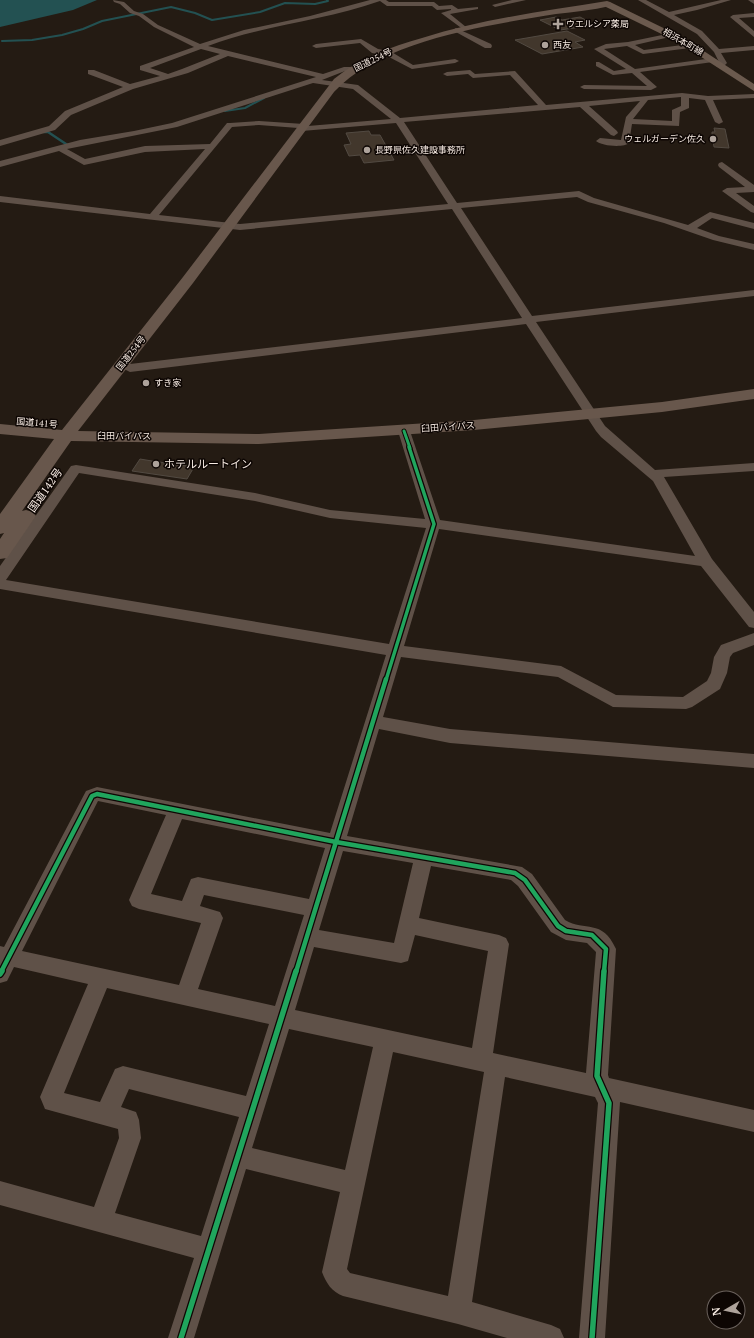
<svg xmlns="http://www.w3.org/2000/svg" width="754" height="1338" font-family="'PT Serif','Noto Sans JP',serif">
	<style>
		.water { fill: #235152 }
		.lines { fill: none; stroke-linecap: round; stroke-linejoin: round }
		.stream-far1 { stroke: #235152; stroke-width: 2 }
		.stream { stroke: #235152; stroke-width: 2.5 }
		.building { fill: #42372c; stroke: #524a42 }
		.minor { fill: #5f5148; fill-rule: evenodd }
		.major { fill: #6b5a4e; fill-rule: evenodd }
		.highway { fill: #68574c; fill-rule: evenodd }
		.cycleway-far3-casing { stroke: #0d0603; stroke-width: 5 }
		.cycleway-far2-casing { stroke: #0d0603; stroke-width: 6 }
		.cycleway-far1-casing { stroke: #0d0603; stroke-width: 7 }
		.cycleway-casing { stroke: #0d0603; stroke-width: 8 }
		.cycleway-far3 { stroke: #20a55d; stroke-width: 3 }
		.cycleway-far2 { stroke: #20a55d; stroke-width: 3.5 }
		.cycleway-far1 { stroke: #20a55d; stroke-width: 4.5 }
		.cycleway { stroke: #20a55d; stroke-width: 5.5 }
		.poi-dot { fill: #aea39b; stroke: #0d0603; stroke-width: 1.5 }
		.labels { text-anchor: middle; stroke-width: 3; stroke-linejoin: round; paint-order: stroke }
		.far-poi-label { font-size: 9px; fill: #f8ece4; stroke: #0d0603; text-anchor: start }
		.far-street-label { font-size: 9px; fill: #f8ece4; stroke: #0d0603 }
		.poi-label { font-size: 11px; fill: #f8ece4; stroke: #0d0603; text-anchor: start }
		.street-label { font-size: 11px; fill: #f8ece4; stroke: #0d0603 }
	</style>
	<rect width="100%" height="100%" fill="#241b13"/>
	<!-- water -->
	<path class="water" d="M0 0H97L73 10 0 27Z"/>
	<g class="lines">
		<!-- stream-far1 -->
		<g class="stream-far1">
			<path d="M2 41 32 40 62 35 83 29 102 21 171 7 195 13 212 20 260 12 285 3 315 4 328 1 327 0"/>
			<path d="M225 111 245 108 264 98"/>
		</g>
		<!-- stream -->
		<path class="stream" d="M44 132H48L69 146"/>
	</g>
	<!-- building -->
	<g class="building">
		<path d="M556 17 562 20 580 17 595 25 560 30 540 20Z"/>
		<path d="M567 31 585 40 575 42 583 47 542 54 515 40Z"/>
		<path d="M714 128 725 129 729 148 714 147 712 135V132H715Z"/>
		<path d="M369 131 371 135H380L394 160 364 163 360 155 349 156 344 145 351 144 346 133Z"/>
		<path d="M140 459 152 461 194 467 187 479 132 471Z"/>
	</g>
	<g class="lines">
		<!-- minor -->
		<g class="minor">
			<path d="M113 0 124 2 134 11 143 14 158 25 200 44 244 30 310 16 370 0H386L389 2H434L439 6 452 5 458 9 478 7V9L450 14 466 27V29L464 30 441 13 451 10V9L437 10 432 6H387L380 1C324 21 263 25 208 46L323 74 344 67H357V71H345L322 80 358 85 400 118 538 105 510 75 473 78 468 74 447 76 443 74 447 72 470 70 475 74 515 71 546 105 682 93 708 96 754 94V98L713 100 723 122 719 124 715 122 705 100 689 98V108L680 112 679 126 632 124 629 143C624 148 601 146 596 141L600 138 621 140 626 117 640 101 589 106 617 131 618 133 614 136 611 135 580 107 404 122 457 203 579 191 594 198 688 225 710 212 754 223V229L712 218 697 228 719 236 754 244V250L713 240 664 223 588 202 577 197 461 208 532 316 754 290V296L536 322 605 426 655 470 754 463V471L664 477 712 559 754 612V628L749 627 701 566 439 529 404 646 561 666 616 695 683 697 707 681 711 673 714 657 721 645 754 633V645L733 653 730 657 727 673 720 689 692 707 686 709 613 707 558 677 401 657 383 717 450 729 754 754V768L450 743 379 729 347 836 522 867 532 874 565 920C585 932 602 918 616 949L608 1075 609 1078 754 1110V1132L620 1102 605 1338H579L598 1103 595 1097 505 1077 472 1302 551 1325 560 1329 564 1338H507L458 1324 343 1296C332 1292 326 1283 322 1272L340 1192 246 1169 194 1338H168L194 1258 0 1205V1181L94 1207 119 1138 118 1129 45 1109 40 1097 88 984 14 967 7 981 0 983V946L4 947 86 791 97 787 330 833 386 655 0 589V566L71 466 76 465 255 493 330 510 425 519 398 431 400 428H408L410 431 440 520 695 556 653 481 601 437 596 431 526 324 130 372 126 370 124 368 126 366 130 364 522 318 452 209 240 230 0 202V196L150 214 205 149 145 152 84 165 59 151 0 167V161L80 140 134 131 172 123 316 77 228 56 188 73 133 89 71 115 55 130 0 146V140L49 126 65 111 123 87 88 74V70H94L130 84 160 76 140 70V66L194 47 154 27 139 16 130 13 120 4 114 2ZM201 49 220 54 182 69 168 74 150 68ZM313 83 353 89 391 119 308 126 304 124 259 121 230 123H227L210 144 145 146 85 159 67 149 177 127ZM681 97V106L672 110V121L633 119 648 100ZM396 123 448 204 240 224 159 215 232 127 259 125 298 128 299 131H302ZM79 473 255 501 330 518 426 528 389 644 6 580ZM98 801 166 815 129 900 132 906 139 909 201 923 179 985 22 951ZM182 819 325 848 309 899 198 877 191 879 182 901 151 894ZM343 851 413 863 394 943 319 930ZM431 866 511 880 518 886 551 932 566 940 587 943 596 952 586 1073 493 1053 509 944 506 938 499 935 419 918ZM204 895 304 915 275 1006 198 989 223 918 220 912 200 906ZM415 935 488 951 472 1048 295 1010 314 947 401 963 408 961ZM107 988 269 1024 246 1096 123 1066 115 1069 100 1102 64 1093ZM289 1029 373 1047 345 1170 252 1148ZM393 1052 484 1072 448 1296 350 1273 347 1269ZM129 1089 239 1117 201 1236 115 1213 141 1138 139 1120 136 1112 121 1107Z"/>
			<path d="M512 0H526L495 7 492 5Z"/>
			<path d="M638 0H646L669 12 721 0H731L697 10 674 15 702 31 719 49 754 46V50L721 53 727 63 723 67H717L716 65 719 62 714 52 697 34Z"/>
			<path d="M748 0H754V4Z"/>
			<path d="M754 13V17L739 18 754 31V37L730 17 733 15Z"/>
			<path d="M456 28 491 44 492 46 491 48H485L454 31 453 30Z"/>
			<path d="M672 33 675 35 674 36 635 45 644 50 690 44 694 46 690 48 643 54 627 46 604 49 635 69 713 58 717 60 713 62 640 72 657 87 651 90 584 89 580 87 584 85 647 86 632 73 613 75 596 66V62H599L614 71 626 69 594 49 606 44 628 42Z"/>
			<path d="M361 39 378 49 390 51 413 65 455 59 459 61 455 63 412 69 387 56 372 53 360 43 316 48 312 46 316 44Z"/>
			<path d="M722 162 754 185V192L736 193 754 206V213L751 212 722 191 727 188 745 187 719 167 718 165 719 163Z"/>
		</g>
		<!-- major -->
		<path class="major" d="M604 2H610L684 38 754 84V91L678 42 604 6Z"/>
		<!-- highway -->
		<path class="highway" d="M607 1 610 2 611 4 610 6C593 10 574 12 556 14 489 25 381 40 334 92L193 283 78 431 259 434 474 420 662 402 754 389V399L662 412 474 430 259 444 71 441 22 511 26 510 33 512 36 516 7 558 0 559V539L4 533 0 534V514L54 439 0 434V424L62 430 183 277 334 79C360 58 390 47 422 38 482 19 545 11 607 1Z"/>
		<!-- cycleway-far3 casing -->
		<g class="cycleway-far3-casing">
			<path id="cycleway-far3" d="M404 431 410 448"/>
		</g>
		<!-- cycleway-far2 casing -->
		<g class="cycleway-far2-casing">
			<path id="cycleway-far2" d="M386 680 434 524 409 447"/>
		</g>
		<!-- cycleway-far1 casing -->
		<g class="cycleway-far1-casing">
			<g id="cycleway-far1">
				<path d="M1 972 92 796 97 794 336 842 515 873 525 880 558 926 566 931 592 935 606 949 604 972"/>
				<path d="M296 972 386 679"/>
			</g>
		</g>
		<!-- cycleway casing -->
		<g class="cycleway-casing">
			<g id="cycleway">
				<path d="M0 974 2 971"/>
				<path d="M181 1338 296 971"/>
				<path d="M592 1338 609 1103 597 1076 604 971"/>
			</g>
		</g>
		<!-- cycleway-far3 -->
		<use href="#cycleway-far3" class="cycleway-far3"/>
		<!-- cycleway-far2 -->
		<use href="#cycleway-far2" class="cycleway-far2"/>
		<!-- cycleway-far1 -->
		<use href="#cycleway-far1" class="cycleway-far1"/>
		<!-- cycleway -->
		<use href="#cycleway" class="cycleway"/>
	</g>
	<!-- markers -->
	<g class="poi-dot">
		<path d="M556 18h4v4h4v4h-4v4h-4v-4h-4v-4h4z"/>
		<circle cx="545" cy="45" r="4"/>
		<circle cx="713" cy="139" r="4"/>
		<circle cx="367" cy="150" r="4"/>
		<circle cx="146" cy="383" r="4"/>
		<circle cx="156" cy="464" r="4"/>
	</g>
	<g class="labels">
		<!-- far-poi labels -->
		<g class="far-poi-label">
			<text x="566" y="27">ウエルシア薬局</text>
			<text x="553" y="48">西友</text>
			<text x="705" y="142" text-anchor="end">ウェルガーデン佐久</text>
			<text x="375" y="153">長野県佐久建設事務所</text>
			<text x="154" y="386">すき家</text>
		</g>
		<!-- far-street labels -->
		<g class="far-street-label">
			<text transform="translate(683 42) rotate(30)" y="3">相浜本町線</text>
			<text transform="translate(373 60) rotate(-26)" y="3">国道254号</text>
			<text transform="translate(131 353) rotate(-52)" y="3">国道254号</text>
			<text transform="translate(37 423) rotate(5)" y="3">国道141号</text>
			<text transform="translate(448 427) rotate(-4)" y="3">臼田バイパス</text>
			<text x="124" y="439">臼田バイパス</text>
		</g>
		<!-- poi labels -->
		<g class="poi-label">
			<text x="164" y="468">ホテルルートイン</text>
		</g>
		<!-- street labels -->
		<g class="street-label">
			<text transform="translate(45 490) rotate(-55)" y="4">国道142号</text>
		</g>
	</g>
	<!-- north arrow -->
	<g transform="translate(726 1310) rotate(261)"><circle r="19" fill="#0d0603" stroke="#6b625d"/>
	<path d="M0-3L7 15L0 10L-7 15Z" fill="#aea39b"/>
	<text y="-6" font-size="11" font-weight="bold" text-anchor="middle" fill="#f8ece4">N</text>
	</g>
</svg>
